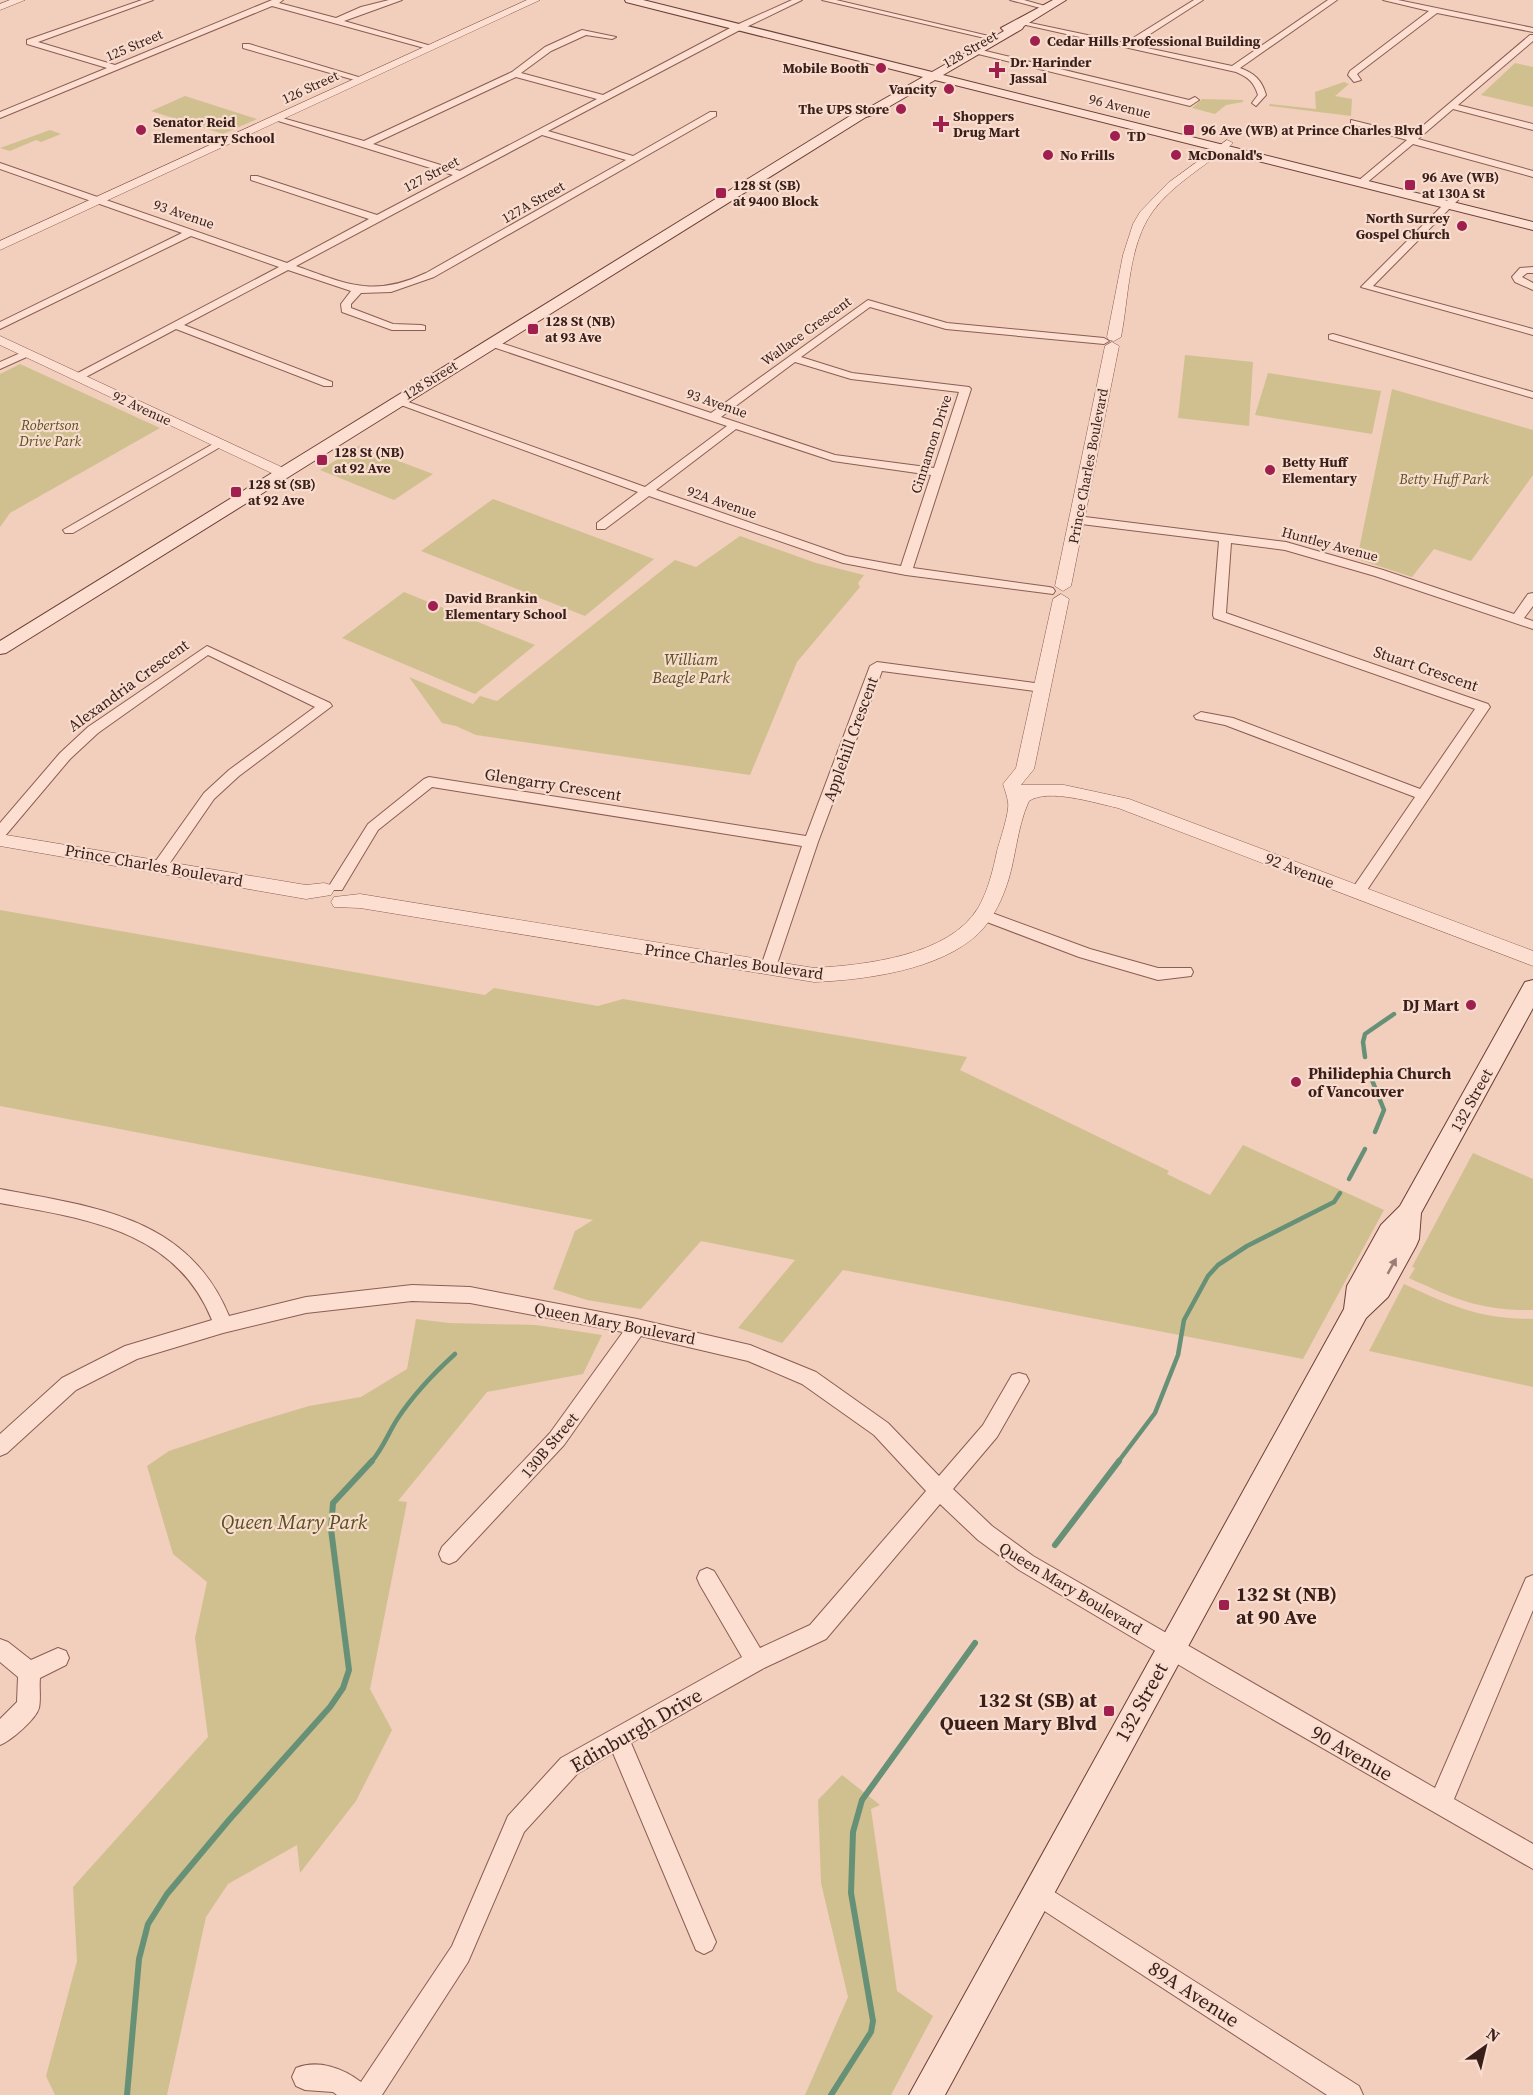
<svg xmlns="http://www.w3.org/2000/svg" width="1533" height="2095" font-family="'Source Serif 4',serif">
	<style>
		.green { fill: #d0c090 }
		.lines { fill: none; stroke-linecap: round; stroke-linejoin: round }
		.stream-far1 { stroke: #679177; stroke-width: 4.5 }
		.stream { stroke: #679177; stroke-width: 6 }
		.minor-casing { stroke: #8b5d54; stroke-width: 2 }
		.tertiary-casing { stroke: #8b5d54; stroke-width: 1 }
		.secondary-casing { stroke: #6c3f38; stroke-width: 2 }
		.minor { fill: #fcdfd0; fill-rule: evenodd }
		.tertiary { fill: #fcdfd0; fill-rule: evenodd }
		.secondary { fill: #fcdfd0; fill-rule: evenodd }
		.oneway { fill: #9a7e75 }
		.poi-dot { fill: #9f1f4f; stroke: #f8dccd; stroke-width: 2 }
		.labels { text-anchor: middle; stroke-width: 4.5; stroke-linejoin: round; paint-order: stroke }
		.far-poi-label { font-size: 14px; font-weight: bold; fill: #391e1a; stroke: #f8dccd; text-anchor: start }
		.far-street-label { font-size: 14px; fill: #391e1a; stroke: #f8dccd }
		.far-park-label { font-size: 14px; font-style: italic; fill: #57501f; stroke: #f8dccd }
		.park-label { font-size: 16px; font-style: italic; fill: #57501f; stroke: #f8dccd }
		.street-label { font-size: 16px; fill: #391e1a; stroke: #f8dccd }
		.poi-label { font-size: 16px; font-weight: bold; fill: #391e1a; stroke: #f8dccd; text-anchor: end }
		.near-park-label { font-size: 20px; font-style: italic; fill: #57501f; stroke: #f8dccd }
		.near-poi-label { font-size: 20px; font-weight: bold; fill: #391e1a; stroke: #f8dccd; text-anchor: start }
		.near-street-label { font-size: 20px; fill: #391e1a; stroke: #f8dccd }
	</style>
	<rect width="100%" height="100%" fill="#f2cebc"/>
	<!-- green -->
	<g class="green">
		<path d="M1515 63 1533 67V107L1481 95Z"/>
		<path d="M1344 82 1349 84 1335 96 1352 99 1351 116 1269 106 1270 104 1316 109 1315 92Z"/>
		<path d="M185 96 257 119 223 134 151 111Z"/>
		<path d="M1202 99 1243 100V102L1226 105 1215 114 1192 108Z"/>
		<path d="M50 130 61 134 41 142 36 140 10 151 0 148Z"/>
		<path d="M1185 355 1253 362 1249 426 1178 418Z"/>
		<path d="M20 364 160 428 10 513 0 527V374Z"/>
		<path d="M1268 373 1381 391 1372 434 1255 415Z"/>
		<path d="M1392 389 1533 430V475L1471 561 1434 549 1412 577 1357 559Z"/>
		<path d="M359 446 433 474 394 500 320 470Z"/>
		<path d="M493 499 654 559 585 616 421 551Z"/>
		<path d="M740 536 816 563 864 575 858 583 860 587 797 662 750 775 476 735 456 726 442 723 409 677 473 704 480 696 497 701 675 560 696 567Z"/>
		<path d="M404 592 535 645 475 694 342 638Z"/>
		<path d="M0 910 485 995 494 988 598 1006 623 999 967 1057 960 1070 1169 1171 1167 1174 1210 1195 1243 1145 1384 1210 1303 1359 843 1270 782 1343 738 1328 795 1260 701 1241 641 1309 587 1300 553 1289 575 1231 593 1220 0 1106Z"/>
		<path d="M1473 1153 1533 1179V1310C1482 1311 1454 1299 1409 1278L1415 1268 1412 1267Z"/>
		<path d="M1404 1284C1452 1306 1479 1319 1533 1319V1387L1369 1351Z"/>
		<path d="M416 1319 449 1323 536 1325 602 1335 583 1374 487 1392 398 1501 407 1502 370 1689 392 1730 356 1801 300 1873 297 1845 228 1884 206 1917 167 2095H55L46 2076 77 1961 73 1887 208 1737 195 1638 207 1582 173 1554 147 1466 169 1451 246 1425 309 1406 361 1397 407 1369Z"/>
		<path d="M842 1775 880 1805 871 1809 897 1991 933 2016 891 2095H805L848 1997 821 1883 818 1800Z"/>
	</g>
	<g class="lines">
		<!-- stream-far1 -->
		<g class="stream-far1">
			<path d="M1365 1057 1363 1042 1365 1034 1394 1014"/>
			<path d="M1370 1075 1384 1110 1375 1132"/>
			<path d="M1349 1179 1365 1149"/>
			<path d="M371 1462C383 1449 388 1433 398 1418 414 1394 434 1373 455 1354"/>
			<path d="M1118 1462 1155 1413 1178 1355 1184 1320 1208 1276 1218 1265 1247 1246 1334 1202 1340 1193"/>
		</g>
		<!-- stream -->
		<g class="stream">
			<path d="M1055 1545 1119 1461"/>
			<path d="M127 2095 139 1959 148 1924 167 1894 229 1820 330 1707 343 1688 349 1670 331 1529 333 1503 372 1461"/>
			<path d="M831 2095 871 2032 873 2021 851 1893 853 1832 862 1800 975 1643"/>
		</g>
		<!-- minor casing -->
		<g class="minor-casing">
			<g id="minor">
				<path d="M142 0H153L38 42 115 65 272 0H283L279 3 336 18 361 7 389 0H402L344 21 435 47 428 49 272 6 0 118V112L107 68 27 44V40Z"/>
				<path d="M792 0H802L738 31 548 131 633 156 710 112H716V116L434 277 391 292 361 293 351 304V308L393 324 421 325 425 326V330H392L342 312 341 304 351 291 288 270 184 325 332 382V386H324L176 329 82 379H74V375L279 267 191 236 0 329V322L182 233 0 169V163L287 263 369 219 251 180V176H257L377 215 453 175 275 120V116L364 141 512 72 545 47 582 30 616 37 612 39 586 35 551 51 521 73 603 95 732 27ZM516 77 597 99 460 171 373 144ZM542 135 626 160 426 273C373 298 347 284 296 266Z"/>
				<path d="M822 0H836L993 37 989 39Z"/>
				<path d="M1010 0H1024L1052 8 1048 10Z"/>
				<path d="M1194 0H1203L1133 45 1232 66 1328 0H1337L1240 68C1254 73 1262 80 1266 95L1256 106 1252 103 1258 95C1254 82 1248 77 1236 72L1017 23 1021 21 1125 43Z"/>
				<path d="M1383 0H1398L1533 28V32L1437 13 1357 74 1361 80 1354 82 1348 75 1350 71 1429 11Z"/>
				<path d="M1530 35H1533V41L1458 105 1533 124V130L1453 109 1418 139 1533 171V177L1413 144 1364 185H1358V181L1407 140 1351 124V120L1412 135Z"/>
				<path d="M243 44H249L365 79 358 81 243 48Z"/>
				<path d="M977 49 1189 100 1195 97 1199 100 1190 106 974 53 973 51Z"/>
				<path d="M1451 197 1459 199 1373 286 1533 329V335L1361 287Z"/>
				<path d="M1533 267V273H1527L1522 277 1533 283V290L1515 282 1512 277 1520 268Z"/>
				<path d="M868 300 947 323 1104 338 1109 341 1104 344 946 329 870 307 801 357 852 373 969 387 971 389 913 568 1049 587 1053 588 1055 591 1053 594 906 575 843 563 649 496 605 529H597V523L638 492 390 401 392 399H400L645 487 727 426 487 345V341H495L711 413ZM795 362 851 379 959 392 934 468 835 455 721 417ZM736 429 833 461 931 475 901 566 846 556 656 490Z"/>
				<path d="M1333 334 1533 392V398L1329 339V335Z"/>
				<path d="M27 350 32 353 31 355 0 369V362Z"/>
				<path d="M218 441 224 444 222 446 73 533H65L63 530Z"/>
				<path d="M1077 516 1286 542 1383 570 1514 614 1528 594 1533 593V606L1524 618 1533 621V629L1375 576 1285 550 1231 543 1226 613 1488 704 1490 707 1363 896 1358 897 1350 892 1415 797 1225 725 1196 719 1194 716 1201 712 1233 718 1420 789 1475 709 1214 618 1213 615 1219 541 1073 523 1071 520Z"/>
				<path d="M207 646 330 703 332 706 239 776 214 799 165 870H155L153 866 155 862 204 793 229 770 315 707 208 655 98 733 70 759 5 836 0 838V823L60 753 88 727Z"/>
				<path d="M877 662 1042 684 1049 688 1042 692 882 671 818 842 774 973H762L760 969 802 846 432 787 378 830 342 890H332L329 886 368 824 424 779 429 777 806 836 870 666Z"/>
				<path d="M984 910 1090 949 1158 968H1191L1193 972 1191 976 1158 980 1079 957 979 919 976 915 979 911Z"/>
				<path d="M0 1189C94 1207 188 1216 229 1316L306 1297 412 1285 470 1287 637 1319 750 1345 816 1372 888 1423 939 1476 983 1425 1012 1375 1019 1373 1026 1375 1029 1381 997 1437 953 1489 992 1526 1033 1556 1435 1788 1526 1578 1533 1575V1610L1454 1799 1533 1844V1869L1206 1681 1019 1570 978 1540 940 1504 826 1639 764 1668 631 1743 716 1942 712 1950 704 1954 696 1950 613 1753 577 1774 524 1832 468 1962 382 2095H337L333 2092 305 2090 296 2086 292 2077 296 2068C318 2059 343 2068 361 2082L452 1946 508 1816 561 1758 742 1657 700 1585 697 1578 700 1571 707 1568 714 1571 760 1648 810 1625 926 1491 874 1435 802 1384 748 1361 641 1336 564 1445 456 1561 449 1564 442 1561 439 1554 442 1547 550 1433 623 1332 470 1303 412 1301 306 1313 223 1333 137 1359 76 1390 7 1453 0 1456V1434L62 1378 125 1346 212 1320C175 1229 85 1219 0 1203Z"/>
				<path d="M0 1639 8 1642 31 1660 58 1648 66 1651 69 1658 66 1665 40 1678C39 1687 41 1699 39 1708 36 1719 11 1741 0 1745V1719L17 1702 18 1677 0 1662Z"/>
				<path d="M1037 1881 1359 2086 1363 2095H1327L1029 1901 1025 1893 1029 1885Z"/>
			</g>
		</g>
		<!-- tertiary casing -->
		<g class="tertiary-casing">
			<g id="tertiary">
				<path d="M10 0H25L0 10V4Z"/>
				<path d="M527 0H540L0 250V241Z"/>
				<path d="M1227 140 1233 143 1231 145C1205 166 1172 185 1153 211 1128 245 1129 297 1121 337L1114 341 1109 340 1107 337 1123 255 1133 224 1140 212 1168 183Z"/>
				<path d="M0 336 290 471 292 474 285 478 280 477 0 345Z"/>
				<path d="M1112 342 1119 346 1071 586 1063 591 1055 586 1105 346Z"/>
				<path d="M1061 594 1069 599 1034 769 1021 785H1064L1129 799 1533 951V966L1118 808C1095 803 1048 788 1029 801 1016 829 1016 862 1005 890 999 906 991 921 979 933 941 970 865 980 814 982L360 908 334 907 331 902 334 897 360 894 814 968C865 965 949 956 978 908 988 891 993 870 997 851 1000 840 1010 811 1008 802 1007 796 1005 790 1003 784L1016 768 1053 599Z"/>
				<path d="M0 834 306 885 324 883 331 885 334 890 331 895 306 899 0 846Z"/>
			</g>
		</g>
		<!-- secondary casing -->
		<g class="secondary-casing">
			<g id="secondary">
				<path d="M625 0H643L932 72 1004 31 1001 28 1053 0H1066L1024 26 1022 29 943 75 1533 222V230L935 80 878 113 866 117 6 653 0 654V641L858 111 870 107 923 77 626 2Z"/>
				<path d="M1533 980V1008L1421 1213 1419 1239 1416 1246 1388 1297 1366 1318 945 2095H909L1344 1309 1347 1286 1351 1279 1381 1225 1400 1206 1525 982Z"/>
			</g>
		</g>
		<!-- minor -->
		<use href="#minor" class="minor"/>
		<!-- tertiary -->
		<use href="#tertiary" class="tertiary"/>
		<!-- secondary -->
		<use href="#secondary" class="secondary"/>
	</g>
	<!-- one-way arrows -->
	<defs><path id="oneway-solid" d="M-6-.8H1V-3.2L6.5 0L1 3.2V.8H-6Z" transform="scale(1.5)"/></defs>
	<use class="oneway" href="#oneway-solid" transform="translate(1392 1266) rotate(-61)"/>
	<!-- markers -->
	<g class="poi-dot">
		<circle cx="1035" cy="41" r="6"/>
		<circle cx="881" cy="68" r="6"/>
		<path d="M994 61h6v6h6v6h-6v6h-6v-6h-6v-6h6z"/>
		<circle cx="949" cy="89" r="6"/>
		<circle cx="901" cy="109" r="6"/>
		<path d="M938 115h6v6h6v6h-6v6h-6v-6h-6v-6h6z"/>
		<circle cx="141" cy="130" r="6"/>
		<rect x="1183" y="124" width="12" height="12" rx="3"/>
		<circle cx="1115" cy="136" r="6"/>
		<circle cx="1048" cy="155" r="6"/>
		<circle cx="1176" cy="155" r="6"/>
		<rect x="1404" y="179" width="12" height="12" rx="3"/>
		<rect x="715" y="187" width="12" height="12" rx="3"/>
		<circle cx="1462" cy="226" r="6"/>
		<rect x="527" y="323" width="12" height="12" rx="3"/>
		<rect x="316" y="454" width="12" height="12" rx="3"/>
		<circle cx="1270" cy="470" r="6"/>
		<rect x="230" y="486" width="12" height="12" rx="3"/>
		<circle cx="433" cy="606" r="6"/>
		<circle cx="1471" cy="1005" r="6"/>
		<circle cx="1296" cy="1082" r="6"/>
		<rect x="1218" y="1599" width="12" height="12" rx="3"/>
		<rect x="1103" y="1705" width="12" height="12" rx="3"/>
	</g>
	<g class="labels">
		<!-- far-poi labels -->
		<g class="far-poi-label">
			<text x="1047" y="46">Cedar Hills Professional Building</text>
			<text x="1010" y="67">Dr. Harinder<tspan x="1010" dy="16">Jassal</tspan></text>
			<text x="869" y="73" text-anchor="end">Mobile Booth</text>
			<text x="937" y="94" text-anchor="end">Vancity</text>
			<text x="889" y="114" text-anchor="end">The UPS Store</text>
			<text x="953" y="121">Shoppers<tspan x="953" dy="16">Drug Mart</tspan></text>
			<text x="153" y="127">Senator Reid<tspan x="153" dy="16">Elementary School</tspan></text>
			<text x="1201" y="135">96 Ave (WB) at Prince Charles Blvd</text>
			<text x="1127" y="141">TD</text>
			<text x="1060" y="160">No Frills</text>
			<text x="1188" y="160">McDonald's</text>
			<text x="1422" y="182">96 Ave (WB)<tspan x="1422" dy="16">at 130A St</tspan></text>
			<text x="733" y="190">128 St (SB)<tspan x="733" dy="16">at 9400 Block</tspan></text>
			<text x="1450" y="223" text-anchor="end">North Surrey<tspan x="1450" dy="16">Gospel Church</tspan></text>
			<text x="545" y="326">128 St (NB)<tspan x="545" dy="16">at 93 Ave</tspan></text>
			<text x="334" y="457">128 St (NB)<tspan x="334" dy="16">at 92 Ave</tspan></text>
			<text x="1282" y="467">Betty Huff<tspan x="1282" dy="16">Elementary</tspan></text>
			<text x="248" y="489">128 St (SB)<tspan x="248" dy="16">at 92 Ave</tspan></text>
			<text x="445" y="603">David Brankin<tspan x="445" dy="16">Elementary School</tspan></text>
		</g>
		<!-- far-street labels -->
		<g class="far-street-label">
			<text transform="translate(134 45) rotate(-23)" y="5">125 Street</text>
			<text transform="translate(970 49) rotate(-30)" y="5">128 Street</text>
			<text transform="translate(310 87) rotate(-25)" y="5">126 Street</text>
			<text transform="translate(1120 106) rotate(14)" y="5">96 Avenue</text>
			<text transform="translate(431 174) rotate(-28)" y="5">127 Street</text>
			<text transform="translate(533 202) rotate(-30)" y="5">127A Street</text>
			<text transform="translate(184 214) rotate(19)" y="5">93 Avenue</text>
			<text transform="translate(806 331) rotate(-36)" y="5">Wallace Crescent</text>
			<text transform="translate(430 380) rotate(-32)" y="5">128 Street</text>
			<text transform="translate(717 403) rotate(19)" y="5">93 Avenue</text>
			<text transform="translate(142 408) rotate(25)" y="5">92 Avenue</text>
			<text transform="translate(931 444) rotate(-72)" y="5">Cinnamon Drive</text>
			<text transform="translate(1088 466) rotate(-79)" y="5">Prince Charles Boulevard</text>
			<text transform="translate(722 502) rotate(19)" y="5">92A Avenue</text>
			<text transform="translate(1330 544) rotate(15)" y="5">Huntley Avenue</text>
		</g>
		<!-- far-park labels -->
		<g class="far-park-label">
			<text x="50" y="430">Robertson<tspan x="50" dy="16">Drive Park</tspan></text>
			<text x="1444" y="484">Betty Huff Park</text>
		</g>
		<!-- park labels -->
		<g class="park-label">
			<text x="691" y="665">William<tspan x="691" dy="18">Beagle Park</tspan></text>
		</g>
		<!-- street labels -->
		<g class="street-label">
			<text transform="translate(1426 668) rotate(19)" y="6">Stuart Crescent</text>
			<text transform="translate(128 685) rotate(-36)" y="6">Alexandria Crescent</text>
			<text transform="translate(850 739) rotate(-70)" y="6">Applehill Crescent</text>
			<text transform="translate(553 784) rotate(9)" y="6">Glengarry Crescent</text>
			<text transform="translate(154 865) rotate(10)" y="6">Prince Charles Boulevard</text>
			<text transform="translate(1300 870) rotate(21)" y="6">92 Avenue</text>
			<text transform="translate(734 961) rotate(8)" y="6">Prince Charles Boulevard</text>
			<text transform="translate(1471 1100) rotate(-61)" y="6">132 Street</text>
			<text transform="translate(615 1323) rotate(11)" y="6">Queen Mary Boulevard</text>
			<text transform="translate(549 1445) rotate(-50)" y="6">130B Street</text>
			<text transform="translate(1071 1588) rotate(31)" y="6">Queen Mary Boulevard</text>
		</g>
		<!-- poi labels -->
		<g class="poi-label">
			<text x="1459" y="1011">DJ Mart</text>
			<text x="1308" y="1079" text-anchor="start">Philidephia Church<tspan x="1308" dy="18">of Vancouver</tspan></text>
		</g>
		<!-- near-park labels -->
		<g class="near-park-label">
			<text x="294" y="1529">Queen Mary Park</text>
		</g>
		<!-- near-poi labels -->
		<g class="near-poi-label">
			<text x="1236" y="1601">132 St (NB)<tspan x="1236" dy="23">at 90 Ave</tspan></text>
			<text x="1097" y="1707" text-anchor="end">132 St (SB) at<tspan x="1097" dy="23">Queen Mary Blvd</tspan></text>
		</g>
		<!-- near-street labels -->
		<g class="near-street-label">
			<text transform="translate(1141 1702) rotate(-61)" y="7">132 Street</text>
			<text transform="translate(636 1730) rotate(-30)" y="7">Edinburgh Drive</text>
			<text transform="translate(1352 1753) rotate(30)" y="7">90 Avenue</text>
			<text transform="translate(1194 1994) rotate(33)" y="7">89A Avenue</text>
		</g>
	</g>
	<!-- north arrow -->
	<g transform="translate(1485 2047) rotate(34)" stroke="#f8dccd" stroke-width="4.5" paint-order="stroke">
	<path d="M0-4.5L10 22L0 15L-10 22Z" fill="#391e1a"/>
	<text y="-9" font-size="16" font-weight="bold" text-anchor="middle" fill="#391e1a">N</text>
	</g>
</svg>
